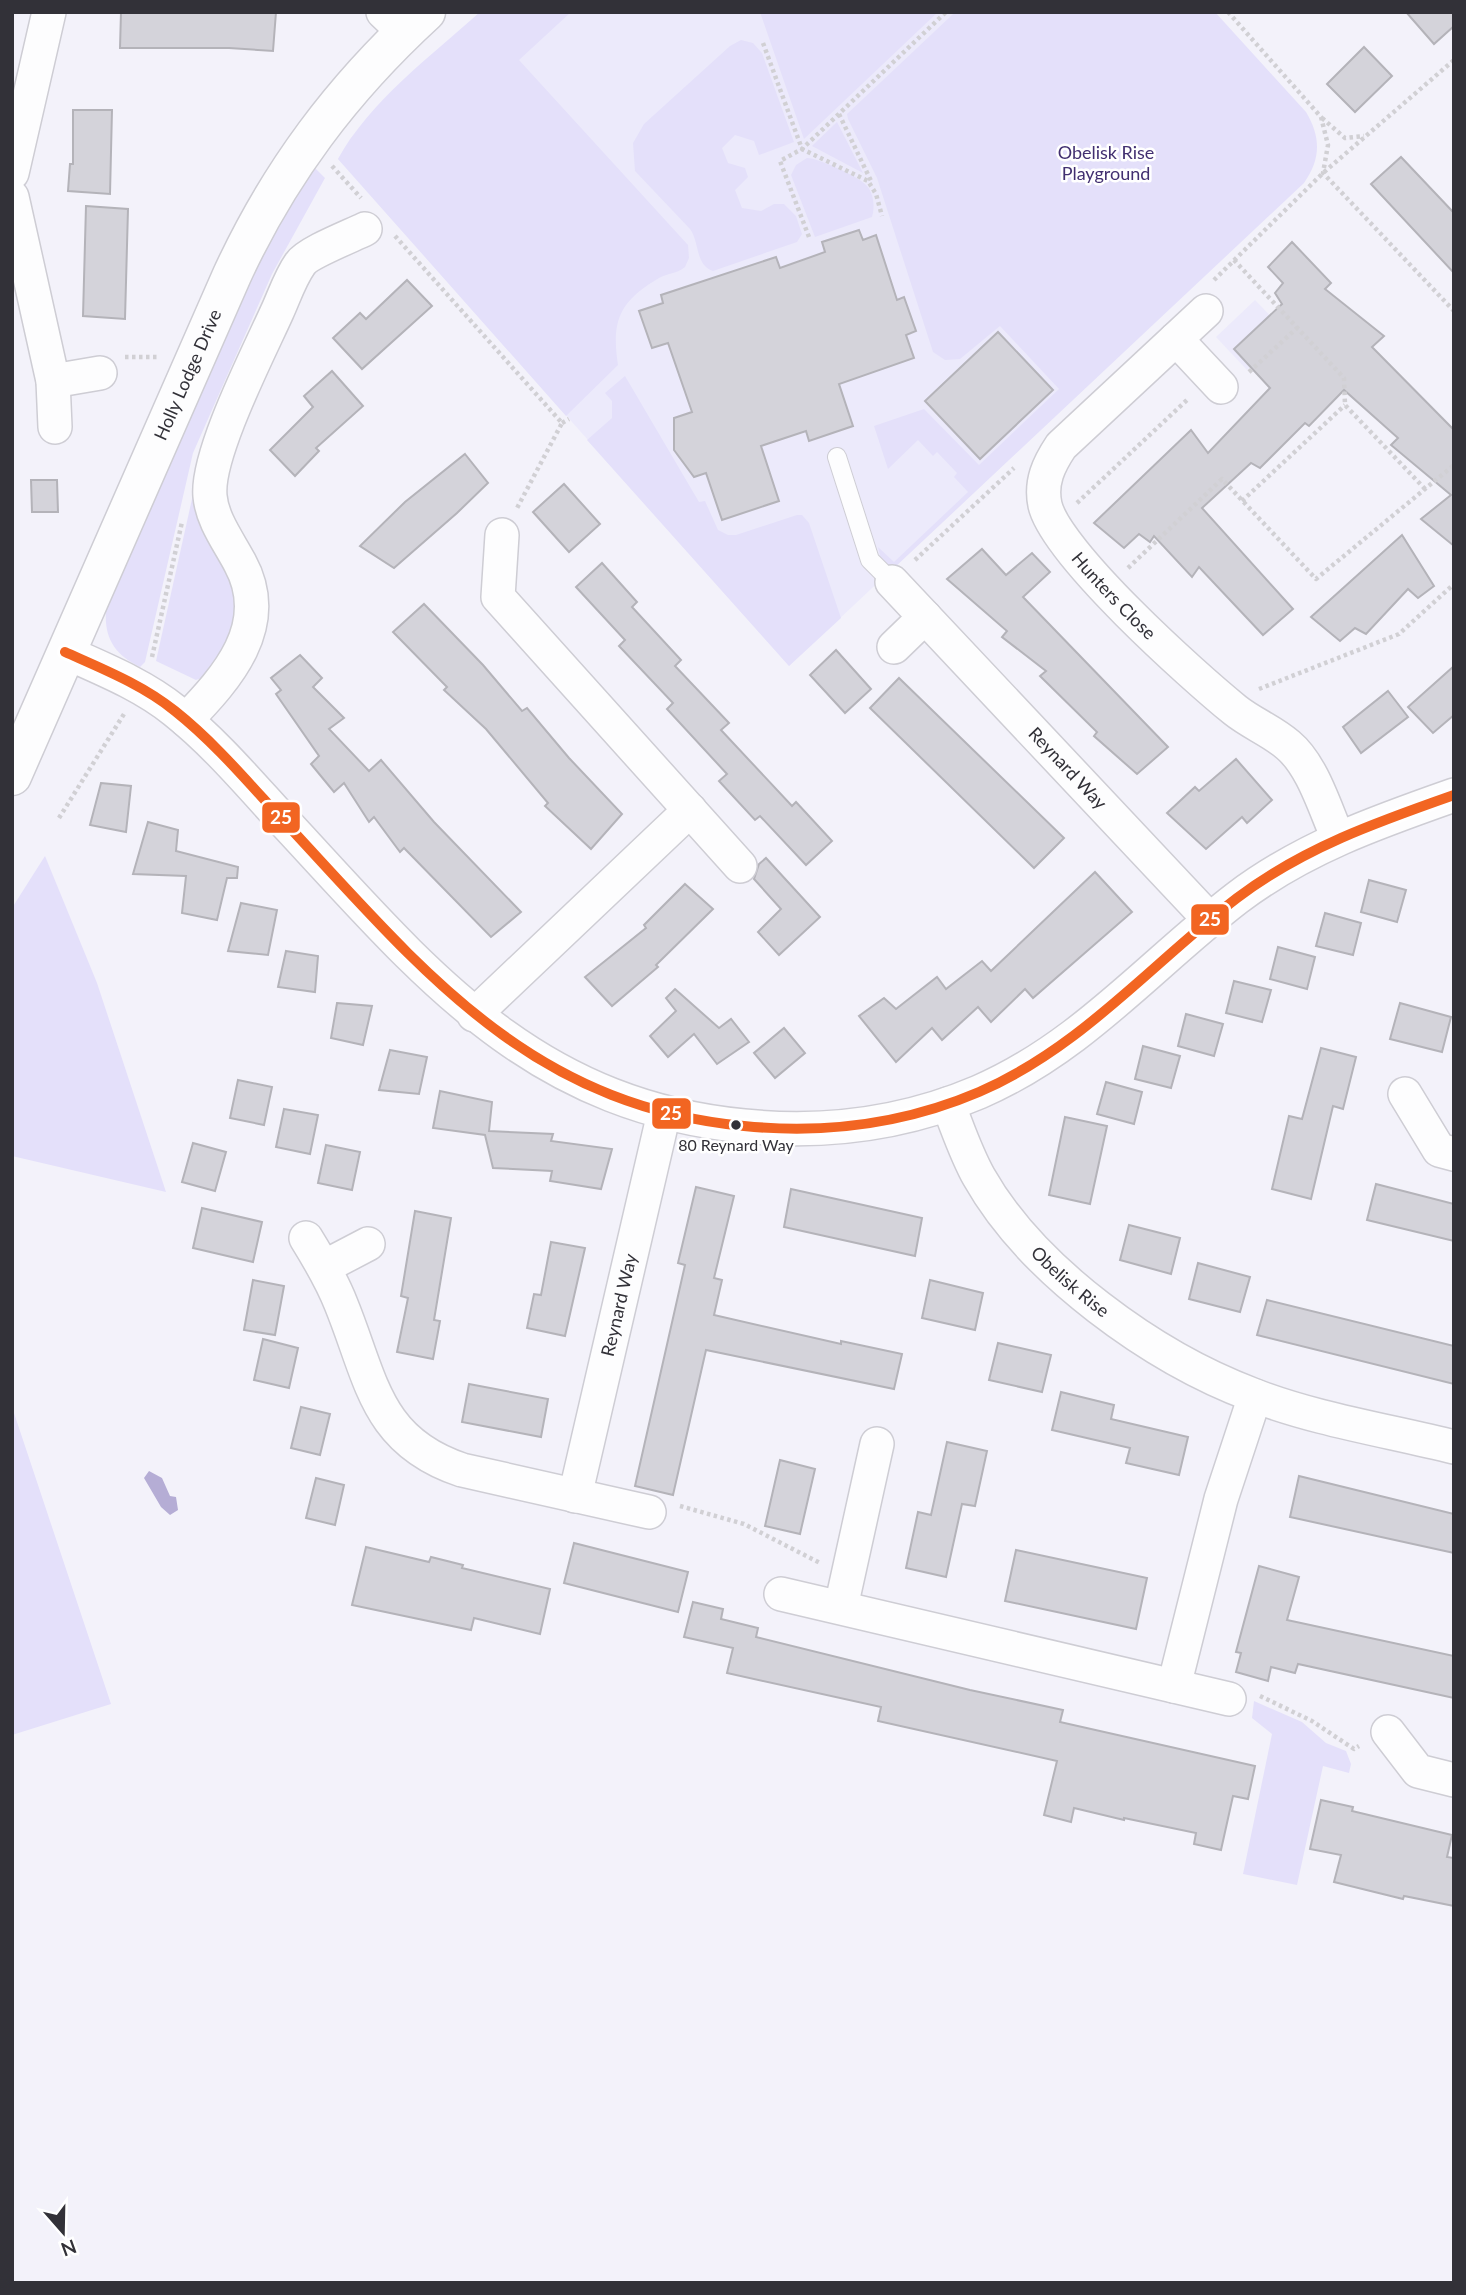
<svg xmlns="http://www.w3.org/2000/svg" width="1466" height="2295" font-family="Lato,sans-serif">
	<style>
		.built { fill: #eceafb }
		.green { fill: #e4e0fa }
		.water { fill: #b5add5 }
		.building { fill: #d4d3da; stroke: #b4b3b9; stroke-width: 2 }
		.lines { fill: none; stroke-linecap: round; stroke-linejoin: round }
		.service-casing { stroke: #cecdd4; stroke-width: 20 }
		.minor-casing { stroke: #cecdd4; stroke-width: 36 }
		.primary-casing { stroke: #cecdd4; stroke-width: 41 }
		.path { stroke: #d1d0d4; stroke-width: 4.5; stroke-dasharray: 3.5 3.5; stroke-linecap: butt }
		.service { stroke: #fdfdfe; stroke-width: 18 }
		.minor { stroke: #fdfdfe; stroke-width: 33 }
		.primary { stroke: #fdfdfe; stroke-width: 38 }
		.bus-1-casing { stroke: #fff; stroke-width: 16 }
		.bus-1 { stroke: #f26522; stroke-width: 10 }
		.bus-dot { fill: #323138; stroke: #fff; stroke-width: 2.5 }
		.labels { text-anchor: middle; stroke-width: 5; stroke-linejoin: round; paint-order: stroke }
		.bus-label { font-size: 16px; fill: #323138; stroke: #fff }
		.park-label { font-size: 18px; fill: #423071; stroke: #fff }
		.street-label { font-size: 18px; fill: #323138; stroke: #fff }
		.line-badge { stroke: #fff; stroke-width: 2.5 }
		.badge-label { font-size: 19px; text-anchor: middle; font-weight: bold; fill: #fff }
	</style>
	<rect width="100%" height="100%" fill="#f3f2fa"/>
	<!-- built -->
	<g class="built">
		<path d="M480 12H955L853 109 1097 377 789 666 338 159 350 139 381 105Z"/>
		<path d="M1255 300 1287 333 1247 370 1216 337Z"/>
	</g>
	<!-- green -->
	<g class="green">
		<path d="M480 12H571L519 60 688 245 689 258 685 267C677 274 667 273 659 278 620 301 611 320 618 365L566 416 338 159C370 101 431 56 480 12Z"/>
		<path d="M760 12H938L804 139Z"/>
		<path d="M955 12H1215L1306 112C1321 137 1321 159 1304 183L893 569 880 556 878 547 894 562 968 492 954 477 957 473 937 452 933 456 918 440 888 469 874 426 924 409 979 465 1059 389 1000 326 960 359 945 360 933 352 877 178 848 119 847 114Z"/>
		<path d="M741 40 753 43 762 53 794 142 759 155 754 141 735 135 722 148 728 163 745 168 748 177 735 190 742 208 761 211 774 204H784L796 216 802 234 797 242 713 271C695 265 700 243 690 229L635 171 633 143 644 124 730 46Z"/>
		<path d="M837 122 863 173 812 146Z"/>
		<path d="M807 158C818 158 860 177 867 186 874 194 875 208 872 217L815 237 791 175 796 165Z"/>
		<path d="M313 166 325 178 272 274 193 453 145 662 140 667C115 655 104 638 106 611L256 267Z"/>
		<path d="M625 376 699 502 705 501 718 530 728 535H736L797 515H802L809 523 841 618 789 666 587 440 612 418V401L605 393Z"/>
		<path d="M196 481 235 586V630L204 677 196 680 156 661Z"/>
		<path d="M45 856 97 983 166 1192 12 1156V908Z"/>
		<path d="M12 1407 111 1704 12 1735Z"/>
		<path d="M1254 1701 1302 1722 1326 1743 1346 1751 1351 1764 1349 1773 1323 1766 1297 1885 1243 1874 1272 1734 1252 1718Z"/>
	</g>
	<!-- water -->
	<path class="water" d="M149 1471 162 1478 170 1496 176 1497 178 1510 170 1515 161 1507 144 1478Z"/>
	<!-- building -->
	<g class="building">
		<path d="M121 12H276L273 51 229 48H120Z"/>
		<path d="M1406 12H1454V26L1434 44Z"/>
		<path d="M1364 47 1392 76 1355 112 1327 84Z"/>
		<path d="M73 110H112L110 194 68 191 70 164H73Z"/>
		<path d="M1401 157 1454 213V273L1371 184Z"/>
		<path d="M86 206 128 209 125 319 83 316Z"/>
		<path d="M859 230 863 240 876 235 897 300 904 297 916 331 906 335 914 358 839 384 853 426 809 441 806 431 761 446 779 501 722 520 706 473 694 477 674 450V418L692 412 668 343 652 348 639 311 663 303 661 295 776 257 780 268 825 252 822 242Z"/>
		<path d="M1292 242 1331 283 1325 289 1384 336 1372 347 1454 430V546L1421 519 1451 495 1391 445 1398 438 1344 390 1309 426 1305 423 1260 468 1251 463 1202 508 1293 609 1263 635 1199 567 1192 577 1154 536 1150 542 1139 534 1124 548 1094 523 1191 430 1208 453 1270 388 1234 349 1282 304 1275 293 1283 283 1268 267Z"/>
		<path d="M407 280 432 306 362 369 333 338 360 313 366 319Z"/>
		<path d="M998 332 1053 390 980 459 925 401Z"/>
		<path d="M332 371 363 406 316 448 319 451 295 476 270 450 313 407 304 396Z"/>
		<path d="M465 454 488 483 457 513 394 568 360 546 405 502Z"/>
		<path d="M31 480H57L58 512H32Z"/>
		<path d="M564 484 600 524 569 552 533 512Z"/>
		<path d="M1402 535 1434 586 1418 598 1408 589 1366 634 1355 628 1340 641 1311 617Z"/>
		<path d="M982 549 1006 575 1032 553 1050 572 1023 597 1168 747 1137 774 1094 736 1097 732 1040 676 1046 671 1002 637 1007 631 947 579Z"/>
		<path d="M602 563 637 602 632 607 681 660 675 666 729 723 721 730 792 806 796 802 832 841 806 865 760 816 755 820 719 781 727 774 667 709 673 703 619 646 625 640 576 587Z"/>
		<path d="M424 604 483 665 522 711 527 708 569 758 622 814 591 849 545 806 548 803 486 729 444 690 447 687 393 632Z"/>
		<path d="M836 650 871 689 845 713 810 675Z"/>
		<path d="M300 655 322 678 313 687 344 718 329 729 369 771 381 760 434 822 521 912 491 937 404 848 400 852 374 817 369 822 344 783 334 792 311 764 319 756 276 694 281 690 271 678Z"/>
		<path d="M1454 666V715L1433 733 1408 707Z"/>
		<path d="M899 678 1064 838 1034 868 870 708Z"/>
		<path d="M1388 691 1408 717 1361 753 1343 727Z"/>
		<path d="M1236 759 1272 800 1247 823 1242 817 1206 849 1167 813 1195 787 1199 791Z"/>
		<path d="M101 783 131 786 126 832 90 825Z"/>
		<path d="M148 822 178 830 176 851 238 867 237 878H227L217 920 182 913 186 876 133 874Z"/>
		<path d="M766 858 820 917 779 955 758 932 781 909 754 879 759 864Z"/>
		<path d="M1095 872 1132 912 1033 998 1025 989 991 1022 978 1007 942 1040 932 1028 896 1062 859 1016 884 998 896 1009 937 977 946 989 982 961 991 971Z"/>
		<path d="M1369 880 1406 890 1397 922 1361 912Z"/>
		<path d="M685 884 713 909 656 965 658 967 612 1006 585 977 646 928 644 925Z"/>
		<path d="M241 903 277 910 268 955 228 951Z"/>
		<path d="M1325 913 1361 923 1353 955 1316 946Z"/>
		<path d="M1278 947 1315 957 1307 989 1270 979Z"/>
		<path d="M286 951 318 956 315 992 278 987Z"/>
		<path d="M1234 981 1271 990 1262 1022 1226 1013Z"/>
		<path d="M675 989 719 1028 731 1019 749 1042 717 1064 694 1034 668 1057 650 1036 676 1011 666 998Z"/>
		<path d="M337 1003 372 1006 363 1045 331 1038Z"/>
		<path d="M1400 1003 1451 1017 1442 1052 1390 1039Z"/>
		<path d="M1186 1014 1223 1024 1214 1056 1178 1046Z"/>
		<path d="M784 1028 805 1053 775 1078 754 1053Z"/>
		<path d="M1143 1046 1180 1056 1171 1088 1135 1079Z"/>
		<path d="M1321 1048 1356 1057 1343 1109 1333 1106 1311 1199 1272 1189 1289 1116 1302 1119Z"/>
		<path d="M390 1050 427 1057 419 1094 379 1090Z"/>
		<path d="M238 1080 272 1087 264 1125 230 1118Z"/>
		<path d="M1106 1082 1142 1092 1134 1124 1097 1114Z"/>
		<path d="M440 1091 492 1102 489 1131 553 1134 551 1141 612 1149 601 1189 550 1181 552 1171 493 1168 485 1135 433 1128Z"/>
		<path d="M284 1109 318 1115 310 1154 276 1147Z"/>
		<path d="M1065 1117 1107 1126 1090 1204 1049 1195Z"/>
		<path d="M193 1143 226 1152 215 1191 182 1182Z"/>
		<path d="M326 1145 360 1152 352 1190 318 1183Z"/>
		<path d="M1376 1184 1454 1204V1241L1367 1220Z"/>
		<path d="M696 1187 734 1196 714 1278 722 1280 714 1315 841 1344V1341L902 1354 894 1389 706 1350 673 1495 635 1486 685 1265 678 1263Z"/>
		<path d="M791 1189 922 1218 915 1256 784 1227Z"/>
		<path d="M202 1208 262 1222 253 1262 193 1248Z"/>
		<path d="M415 1211 451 1218 434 1320 440 1321 433 1359 397 1352 408 1298 401 1296Z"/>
		<path d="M1129 1225 1180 1238 1171 1274 1120 1260Z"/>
		<path d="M551 1242 585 1248 565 1336 527 1328 534 1294 541 1295Z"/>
		<path d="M1198 1263 1250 1277 1240 1312 1189 1299Z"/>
		<path d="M253 1280 284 1286 275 1335 244 1330Z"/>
		<path d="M930 1280 983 1293 975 1330 922 1318Z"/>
		<path d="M1267 1300 1454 1346V1384L1257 1335Z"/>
		<path d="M263 1339 298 1348 289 1388 254 1380Z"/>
		<path d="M998 1343 1051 1355 1042 1392 989 1380Z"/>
		<path d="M469 1384 548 1399 541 1437 462 1422Z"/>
		<path d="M1061 1392 1114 1405 1111 1419 1188 1437 1179 1475 1126 1463 1130 1448 1052 1430Z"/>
		<path d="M301 1407 330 1414 320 1455 291 1448Z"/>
		<path d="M947 1442 987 1451 975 1506 962 1504 946 1577 906 1568 918 1512 931 1515Z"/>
		<path d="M780 1460 815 1469 800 1534 765 1526Z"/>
		<path d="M1299 1476 1454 1514V1553L1290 1517Z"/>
		<path d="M316 1478 344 1485 335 1525 306 1518Z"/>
		<path d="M574 1543 688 1572 678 1612 564 1583Z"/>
		<path d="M366 1547 429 1562 431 1557 463 1565 462 1568 550 1589 540 1634 474 1618 471 1630 352 1605Z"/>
		<path d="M1016 1550 1147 1578 1136 1629 1005 1601Z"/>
		<path d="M1259 1566 1299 1577 1287 1620 1454 1656V1698L1298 1664 1295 1673 1271 1667 1268 1681 1236 1672 1241 1653 1236 1652Z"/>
		<path d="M693 1602 723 1609 721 1619 758 1628 756 1637 970 1690 1063 1710 1060 1722 1255 1766 1248 1799 1233 1796 1221 1850 1194 1844 1196 1833 1124 1818V1820L1074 1808 1071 1822 1044 1815 1057 1761 878 1721 881 1707 727 1673 733 1648 684 1637Z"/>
		<path d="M1321 1800 1353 1807 1352 1811 1452 1835 1447 1857 1454 1858V1906L1404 1896 1403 1899 1334 1882 1341 1855 1310 1849Z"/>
	</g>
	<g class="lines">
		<!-- service casing -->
		<g class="service-casing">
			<path id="service" d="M837 457 870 560 892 582"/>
		</g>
		<!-- minor casing -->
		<g class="minor-casing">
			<g id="minor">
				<path d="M383 12 404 32"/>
				<path d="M12 173 49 12"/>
				<path d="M12 197 53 381 55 427"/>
				<path id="s1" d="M1206 311 1061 446C1049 464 1040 482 1045 505 1056 553 1193 676 1235 710 1251 723 1272 731 1288 745 1313 766 1325 809 1338 838"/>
				<path d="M1176 339 1221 387"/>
				<path d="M53 381 100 373"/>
				<path d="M502 535 498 597 740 866"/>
				<path id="s2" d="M892 582 1210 920"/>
				<path d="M894 647 925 617"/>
				<path d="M65 652C103 669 143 685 175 711 214 742 247 781 280 817 419 966 526 1105 744 1126 824 1134 904 1124 979 1092 1081 1048 1151 964 1237 898 1303 848 1377 822 1454 795"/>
				<path d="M186 720C227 678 274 625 240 563 229 542 212 520 210 496 206 455 259 352 277 312 284 297 290 278 300 264 307 253 351 236 365 229"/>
				<path d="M474 1015 690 810"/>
				<path d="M1405 1094 1439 1150 1454 1154"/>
				<path id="s3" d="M948 1104C958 1129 966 1154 979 1177 1032 1271 1154 1358 1253 1395 1314 1419 1390 1431 1454 1447"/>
				<path d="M306 1238C319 1259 332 1281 341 1304 372 1380 375 1441 462 1470L649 1512"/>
				<path d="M324 1267 368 1244"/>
				<path id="s4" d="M575 1496 664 1113"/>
				<path d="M781 1594 1229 1699"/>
				<path d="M841 1607 877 1444"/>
				<path d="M1174 1686 1221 1499 1255 1396"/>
				<path d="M1388 1732 1418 1771 1454 1780"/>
			</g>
		</g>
		<!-- primary casing -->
		<g class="primary-casing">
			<g id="primary">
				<path id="s5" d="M12 776 232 275C279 173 342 89 426 12"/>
			</g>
		</g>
		<!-- path -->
		<g class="path">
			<path d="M1228 12 1321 117 1328 145 1323 173 1454 311"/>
			<path d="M763 43 802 149 868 181 876 194 882 216"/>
			<path d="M839 114 872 183"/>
			<path d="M1322 118 1345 138 1364 136"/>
			<path d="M332 166 361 198"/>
			<path d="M395 236 562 423 516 510"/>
			<path d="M809 237 780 161 802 149 946 12"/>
			<path d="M1234 260 1344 378 1345 405 1426 490"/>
			<path d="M1214 280 1323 173 1454 60"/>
			<path d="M125 357H158"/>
			<path d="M1249 372 1297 328"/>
			<path d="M562 423 569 419"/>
			<path d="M1242 501 1345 405"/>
			<path d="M1077 503 1188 399"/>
			<path d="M915 560 1014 468"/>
			<path d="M1128 568 1222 479 1316 579 1454 465"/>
			<path d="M152 657 182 522"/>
			<path d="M1259 689 1399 634 1454 584"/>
			<path d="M59 818 124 714"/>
			<path d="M680 1506 744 1524 820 1563"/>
			<path d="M1260 1696 1312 1721 1354 1749 1359 1746"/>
		</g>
		<!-- service -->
		<use href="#service" class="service"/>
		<!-- minor -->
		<use href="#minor" class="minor"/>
		<!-- primary -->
		<use href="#primary" class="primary"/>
		<!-- bus-1 casing -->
		<g class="bus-1-casing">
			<path id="bus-1" d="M65 652C103 669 143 685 175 711 214 742 247 781 280 817 419 966 526 1105 744 1126 824 1134 904 1124 979 1092 1081 1048 1151 964 1237 898 1303 848 1377 822 1454 795"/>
		</g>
		<!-- bus-1 -->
		<use href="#bus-1" class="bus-1"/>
	</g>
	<!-- markers -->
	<circle class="bus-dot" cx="736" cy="1125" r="6"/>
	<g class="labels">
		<!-- bus labels -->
		<g class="bus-label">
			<text x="736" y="1151">80 Reynard Way</text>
		</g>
		<!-- park labels -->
		<g class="park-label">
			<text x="1106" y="159">Obelisk Rise<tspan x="1106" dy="21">Playground</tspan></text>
		</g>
		<!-- street labels -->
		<g class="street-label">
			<text dy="6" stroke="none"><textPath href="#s5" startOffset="438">Holly Lodge Drive</textPath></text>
			<text dy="6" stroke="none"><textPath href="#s1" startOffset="376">Hunters Close</textPath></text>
			<text dy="6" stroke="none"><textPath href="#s2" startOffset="256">Reynard Way</textPath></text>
			<text dy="6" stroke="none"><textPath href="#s3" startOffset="219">Obelisk Rise</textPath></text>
			<text dy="6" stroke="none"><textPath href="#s4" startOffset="196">Reynard Way</textPath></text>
		</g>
	</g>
	<g class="line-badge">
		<rect x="261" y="801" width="40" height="33" rx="7" fill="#f26522"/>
		<rect x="1190" y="903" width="40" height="33" rx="7" fill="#f26522"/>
		<rect x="651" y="1097" width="41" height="33" rx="7" fill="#f26522"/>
	</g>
	<g class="badge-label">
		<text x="281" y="824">25</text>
		<text x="1210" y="926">25</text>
		<text x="671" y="1120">25</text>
	</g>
	<!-- border -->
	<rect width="1466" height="2295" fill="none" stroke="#323138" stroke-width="28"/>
	<!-- north arrow -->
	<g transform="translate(63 2232) rotate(160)" stroke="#ffffff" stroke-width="5" paint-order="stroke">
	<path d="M0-5L12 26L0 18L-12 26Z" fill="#323138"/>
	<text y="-10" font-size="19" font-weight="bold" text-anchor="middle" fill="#323138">N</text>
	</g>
</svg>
